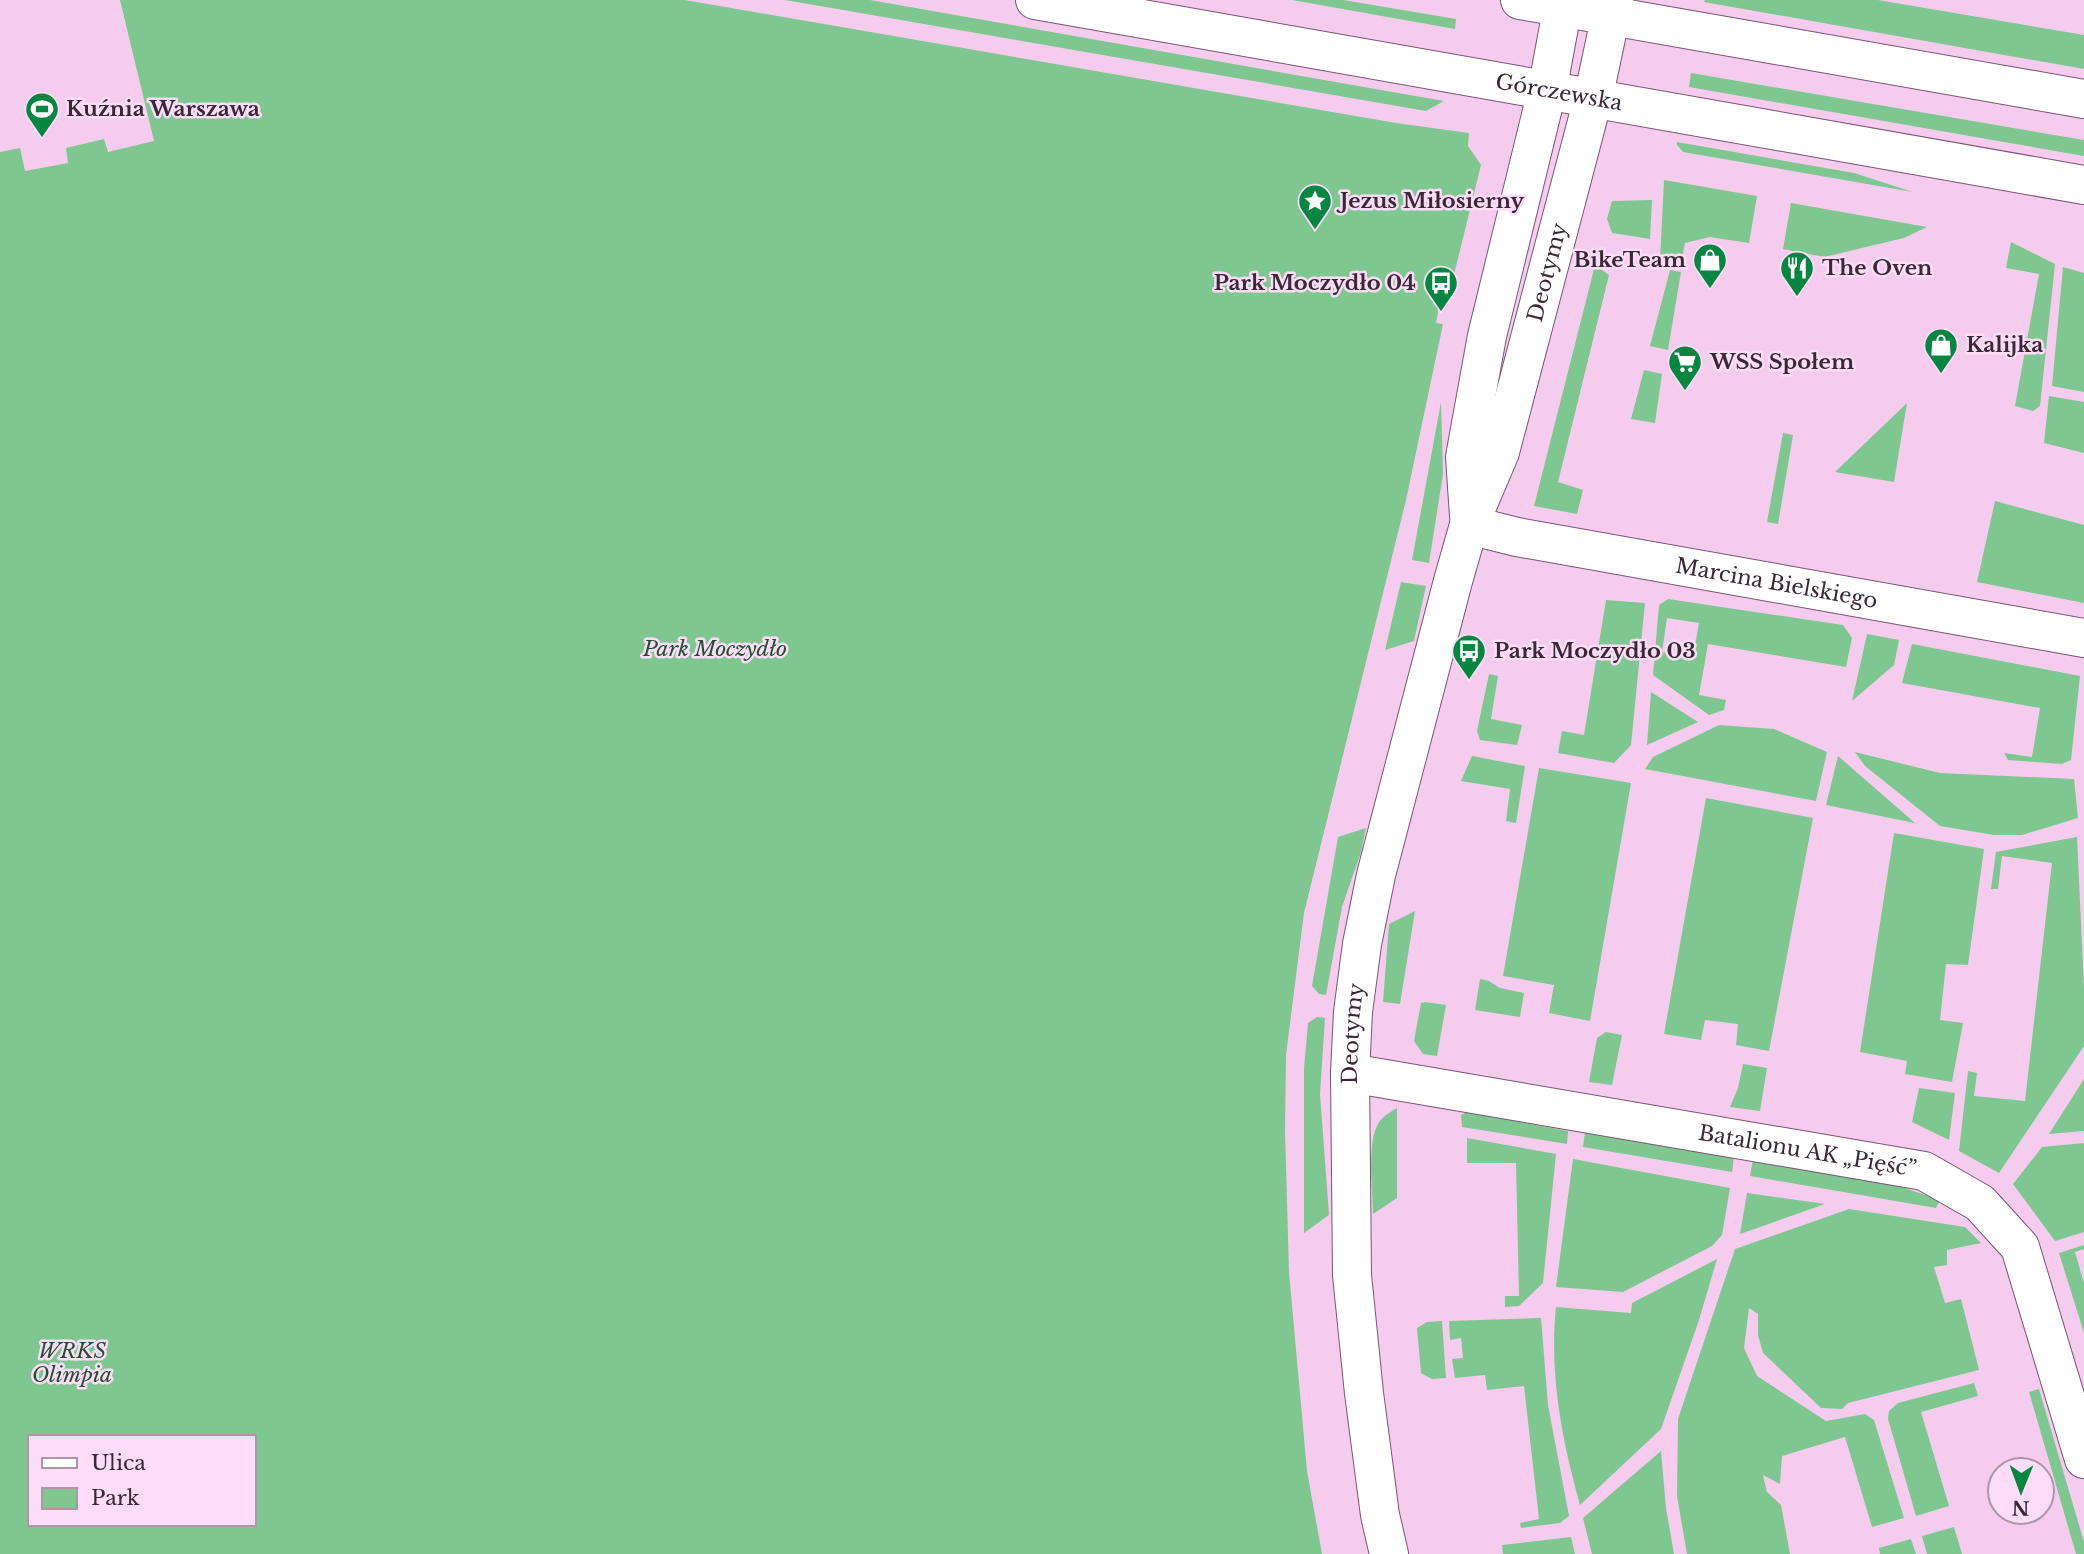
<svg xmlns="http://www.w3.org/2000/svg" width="2084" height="1554" font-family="'Libre Baskerville',serif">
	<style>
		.green { fill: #7fc791; fill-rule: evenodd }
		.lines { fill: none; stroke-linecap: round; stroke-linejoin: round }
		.minor-casing { stroke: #785573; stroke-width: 40 }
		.major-casing { stroke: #785573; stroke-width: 40 }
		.minor { stroke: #fff; stroke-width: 38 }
		.major { stroke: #fff; stroke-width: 38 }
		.labels { text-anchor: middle; stroke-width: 5; stroke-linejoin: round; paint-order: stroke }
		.street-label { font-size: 21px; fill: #392936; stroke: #fddcf8 }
		.poi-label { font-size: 21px; font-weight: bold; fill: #392936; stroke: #fddcf8; text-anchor: start }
		.park-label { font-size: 21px; font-style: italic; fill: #235030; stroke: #fddcf8 }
	</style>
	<rect width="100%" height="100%" fill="#f5ccee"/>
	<!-- green -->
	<g class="green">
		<path d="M120 0H685L1396 123 1469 133 1468 146 1481 165 1447 303 1440 301 1436 323 1443 324 1406 500 1304 913 1286 1055 1285 1131 1289 1272 1307 1471 1322 1554H0V152L20 148 25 171 68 163 66 148 104 139 108 152 154 141ZM30 1437H254V1524H30Z"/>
		<path d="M785 0H870L1444 101 1426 111Z"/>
		<path d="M1292 0H1343L1456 19 1455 29Z"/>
		<path d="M1705 0H1878L2084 35V69L1704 2Z"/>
		<path d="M1691 73 2084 140V156L1689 87Z"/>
		<path d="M1677 142 1854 173 1913 192 1683 152 1677 145Z"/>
		<path d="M1664 180 1757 196 1749 243 1710 237 1685 243 1681 264 1660 261Z"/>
		<path d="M1652 200 1650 239 1612 233 1607 219 1612 201Z"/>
		<path d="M1791 203 1927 227 1904 238 1824 257 1783 249Z"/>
		<path d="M2011 242 2055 264 2040 406 2033 411 2015 406 2039 274 2006 268Z"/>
		<path d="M1595 265 1609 275 1558 482 1583 490 1577 514 1534 506Z"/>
		<path d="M2063 267 2084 273V392L2052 386Z"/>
		<path d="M1670 270 1681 272 1668 350 1650 346Z"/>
		<path d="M1644 370 1662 374 1655 423 1631 419Z"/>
		<path d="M2049 396 2084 402V453L2044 443Z"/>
		<path d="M1441 402 1443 474 1429 563 1412 560Z"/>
		<path d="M1907 403 1894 482 1835 472Z"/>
		<path d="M1783 433 1793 435 1778 524 1767 522Z"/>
		<path d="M1995 501 2084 525V603L1977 582Z"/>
		<path d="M1401 582 1426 586 1414 641 1385 650Z"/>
		<path d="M1668 599 1843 625 1852 638 1846 667 1708 644 1699 695 1726 700 1724 710 1709 715 1653 675 1659 605ZM1667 618 1699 623 1693 657 1662 652Z"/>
		<path d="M1606 600 1645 603 1631 745 1614 763 1558 753 1562 731 1584 735Z"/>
		<path d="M1867 634 1899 640 1894 665 1852 701Z"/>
		<path d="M1912 644 2080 676 2071 760 2062 764 2008 760 2004 753 2032 757 2040 708 1902 683Z"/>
		<path d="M1489 674 1498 676 1491 719 1522 725 1517 745 1480 740 1477 731Z"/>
		<path d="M1651 692 1698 722 1647 745Z"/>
		<path d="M1719 725 1774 729 1827 752 1816 801 1645 769 1653 757Z"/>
		<path d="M1855 752 1940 773 2074 779 2078 818 2022 835H1994L1940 826 1865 766Z"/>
		<path d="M1472 756 1525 766 1516 823 1506 821 1510 789 1461 781Z"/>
		<path d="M1838 756 1915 823 1826 805Z"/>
		<path d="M1539 768 1631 783 1590 1021 1549 1013 1554 985 1503 976Z"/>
		<path d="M1706 798 1813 818 1769 1051 1736 1045 1738 1024 1705 1020 1701 1040 1664 1034Z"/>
		<path d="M1366 828 1361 852 1342 907 1326 995 1319 994 1312 986 1338 837Z"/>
		<path d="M1894 833 1984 849 1968 965 1946 964 1940 1020 1963 1023 1952 1082 1905 1074 1907 1061 1860 1052Z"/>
		<path d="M2077 837 2084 988V1046L1999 1173 1959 1151 1968 1071 1977 1073 1974 1096 2025 1101 2052 863 2002 856 1998 889H1991L1996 852Z"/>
		<path d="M1415 911 1400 1004 1383 1002 1389 924Z"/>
		<path d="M1480 979 1489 981 1500 988 1524 993 1520 1017 1475 1010Z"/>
		<path d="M1425 1002 1446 1005 1437 1056 1423 1054 1414 1041 1421 1003Z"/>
		<path d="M1317 1017 1325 1018 1320 1094 1329 1215 1304 1233V1068L1308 1023Z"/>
		<path d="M1606 1032 1622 1035 1612 1085 1589 1082 1597 1038Z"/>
		<path d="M1743 1064 1767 1068 1760 1111 1730 1107 1738 1088Z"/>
		<path d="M2084 1079V1131L2049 1134Z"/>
		<path d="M1919 1088 1955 1093 1949 1140 1912 1122Z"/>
		<path d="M1397 1108V1198L1373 1214C1373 1191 1367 1145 1377 1126 1381 1117 1389 1113 1397 1108Z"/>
		<path d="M1467 1112 1568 1131 1567 1144 1462 1127 1461 1115Z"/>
		<path d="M1585 1131 1734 1156 1732 1172 1583 1147Z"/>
		<path d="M1467 1138 1556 1154 1543 1283 1519 1306 1505 1307V1296H1519L1516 1163H1467Z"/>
		<path d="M2084 1143V1232L2055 1241 2013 1184 2042 1147Z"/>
		<path d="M1573 1159 1730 1188 1722 1235 1712 1246 1623 1292 1556 1287Z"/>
		<path d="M1753 1160 1896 1185 1940 1200 1936 1208 1750 1176Z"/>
		<path d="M1747 1193 1825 1204 1740 1234Z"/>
		<path d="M1849 1209 1965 1227 1981 1243 1947 1250V1265L1934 1267 1945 1303 1961 1299 1979 1370 1848 1403 1842 1409 1821 1408 1763 1353 1758 1335V1314L1749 1308 1744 1348 1757 1376 1826 1421 1865 1414 1874 1420 1904 1518 1872 1527 1845 1437 1782 1456 1780 1484 1763 1475 1767 1492 1781 1505 1790 1554H1687L1677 1496 1678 1419 1735 1249Z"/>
		<path d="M2084 1245V1249L2075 1252 2084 1283V1333L2059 1253Z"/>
		<path d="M1717 1259 1699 1320 1661 1429 1580 1505C1562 1441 1549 1374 1556 1307L1631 1313 1632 1303Z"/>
		<path d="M1541 1318 1548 1405 1569 1516 1560 1523 1521 1528 1520 1523 1539 1519 1524 1386 1487 1390 1485 1375 1455 1378 1452 1359 1463 1358 1461 1338 1450 1340 1449 1321Z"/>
		<path d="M1442 1321 1446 1378 1432 1379 1421 1373 1417 1328 1427 1322Z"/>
		<path d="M1974 1383 1978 1396 1921 1412 1949 1506 1916 1516 1888 1419 1889 1411 1898 1403Z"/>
		<path d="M2039 1389 2084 1542V1554H2076L2029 1392Z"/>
		<path d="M1661 1451 1666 1508 1674 1554H1592L1583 1518Z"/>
		<path d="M1954 1527 1962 1554H1927L1922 1536Z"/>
		<path d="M1571 1537 1575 1554H1503L1502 1545Z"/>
		<path d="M1911 1539 1916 1554H1880L1879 1548Z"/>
	</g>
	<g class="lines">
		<!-- minor casing -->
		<g class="minor-casing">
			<g id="minor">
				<path d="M1469 516 1465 457 1487 336 1547 91 1564 0"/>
				<path id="s1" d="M1469 525 1517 537 2084 638"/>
				<path id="s2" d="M1350 1073 1924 1171 1980 1203 2020 1247 2084 1459"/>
				<path id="s3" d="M1389 1554 1380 1515 1364 1393 1352 1275 1350 1073 1353 1012 1362 944 1376 875 1453 581 1469 525 1500 452 1593 99 1614 0"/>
			</g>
		</g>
		<!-- major casing -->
		<g class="major-casing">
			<g id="major">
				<path id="s4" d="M1035 0 2084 185"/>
				<path d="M1520 0 2084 99"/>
			</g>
		</g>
		<!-- minor -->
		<use href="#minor" class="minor"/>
		<!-- major -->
		<use href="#major" class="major"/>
	</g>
	<!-- icons -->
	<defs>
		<g id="stadium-pin" transform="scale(1.75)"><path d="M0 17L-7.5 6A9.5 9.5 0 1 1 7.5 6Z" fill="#058641" stroke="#fddcf8"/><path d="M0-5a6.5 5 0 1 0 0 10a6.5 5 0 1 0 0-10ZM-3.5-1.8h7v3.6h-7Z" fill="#fff"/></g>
		<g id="sight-pin" transform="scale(1.75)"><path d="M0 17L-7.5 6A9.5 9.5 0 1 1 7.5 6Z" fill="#058641" stroke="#fddcf8"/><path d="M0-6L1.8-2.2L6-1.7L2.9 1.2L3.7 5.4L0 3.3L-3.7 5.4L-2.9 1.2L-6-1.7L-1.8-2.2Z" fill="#fff"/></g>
		<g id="shop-pin" transform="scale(1.75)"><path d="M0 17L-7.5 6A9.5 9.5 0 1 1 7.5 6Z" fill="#058641" stroke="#fddcf8"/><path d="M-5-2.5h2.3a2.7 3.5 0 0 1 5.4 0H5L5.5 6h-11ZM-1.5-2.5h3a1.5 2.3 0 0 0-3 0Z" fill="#fff"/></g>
		<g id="restaurant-pin" transform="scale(1.75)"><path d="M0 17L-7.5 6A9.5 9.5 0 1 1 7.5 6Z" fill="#058641" stroke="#fddcf8"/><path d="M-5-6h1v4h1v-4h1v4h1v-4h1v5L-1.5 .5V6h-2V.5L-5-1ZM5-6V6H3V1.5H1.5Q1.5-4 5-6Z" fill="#fff"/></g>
		<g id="bus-pin" transform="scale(1.75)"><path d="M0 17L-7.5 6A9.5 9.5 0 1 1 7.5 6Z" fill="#058641" stroke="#fddcf8"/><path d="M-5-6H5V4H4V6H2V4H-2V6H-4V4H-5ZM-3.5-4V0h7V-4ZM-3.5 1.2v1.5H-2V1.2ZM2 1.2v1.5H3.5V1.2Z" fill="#fff"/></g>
		<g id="supermarket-pin" transform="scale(1.75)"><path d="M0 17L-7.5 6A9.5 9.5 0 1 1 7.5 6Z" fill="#058641" stroke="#fddcf8"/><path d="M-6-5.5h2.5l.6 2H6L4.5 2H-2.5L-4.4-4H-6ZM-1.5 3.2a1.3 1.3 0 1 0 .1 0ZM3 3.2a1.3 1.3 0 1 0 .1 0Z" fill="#fff"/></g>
	</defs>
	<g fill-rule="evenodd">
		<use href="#stadium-pin" x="42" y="109"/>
		<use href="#sight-pin" x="1315" y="201"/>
		<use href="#shop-pin" x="1710" y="260"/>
		<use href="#restaurant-pin" x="1797" y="268"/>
		<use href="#bus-pin" x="1441" y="283"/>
		<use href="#shop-pin" x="1941" y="345"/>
		<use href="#supermarket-pin" x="1685" y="362"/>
		<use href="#bus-pin" x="1469" y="651"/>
	</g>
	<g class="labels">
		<!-- street labels -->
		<g class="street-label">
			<text dy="7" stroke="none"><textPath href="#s4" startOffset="532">Górczewska</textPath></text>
			<text dy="7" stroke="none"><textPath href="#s3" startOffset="1311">Deotymy</textPath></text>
			<text dy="7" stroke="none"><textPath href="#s1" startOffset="313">Marcina Bielskiego</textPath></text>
			<text dy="7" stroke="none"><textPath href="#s3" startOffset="523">Deotymy</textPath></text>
			<text dy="7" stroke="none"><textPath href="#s2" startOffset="464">Batalionu AK „Pięść”</textPath></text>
		</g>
		<!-- poi labels -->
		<g class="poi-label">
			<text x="66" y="116">Kuźnia Warszawa</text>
			<text x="1340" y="208">Jezus Miłosierny</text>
			<text x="1686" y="267" text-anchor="end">BikeTeam</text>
			<text x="1822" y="275">The Oven</text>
			<text x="1416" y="290" text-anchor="end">Park Moczydło 04</text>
			<text x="1966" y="352">Kalijka</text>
			<text x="1710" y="369">WSS Społem</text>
			<text x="1494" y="658">Park Moczydło 03</text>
		</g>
		<!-- park labels -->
		<g class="park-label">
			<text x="715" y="656">Park Moczydło</text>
			<text x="72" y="1358">WRKS<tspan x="72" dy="24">Olimpia</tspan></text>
		</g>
	</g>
	<!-- legend -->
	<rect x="28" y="1435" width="228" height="91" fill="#fddcf8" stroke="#af94aa" stroke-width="2"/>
	<rect x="42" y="1458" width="35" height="10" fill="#ffffff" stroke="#af94aa" stroke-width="2"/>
	<text x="91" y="1470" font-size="21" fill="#392936">Ulica</text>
	<rect x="42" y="1488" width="35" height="21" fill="#7fc791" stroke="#af94aa" stroke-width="2"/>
	<text x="91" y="1505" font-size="21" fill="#392936">Park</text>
	<!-- north arrow -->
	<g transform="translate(2021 1491) rotate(181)"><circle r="33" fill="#fddcf8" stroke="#af94aa" stroke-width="2"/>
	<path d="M0-5L12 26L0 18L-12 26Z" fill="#058641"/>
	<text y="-10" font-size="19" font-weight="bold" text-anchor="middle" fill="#392936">N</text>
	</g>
</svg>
